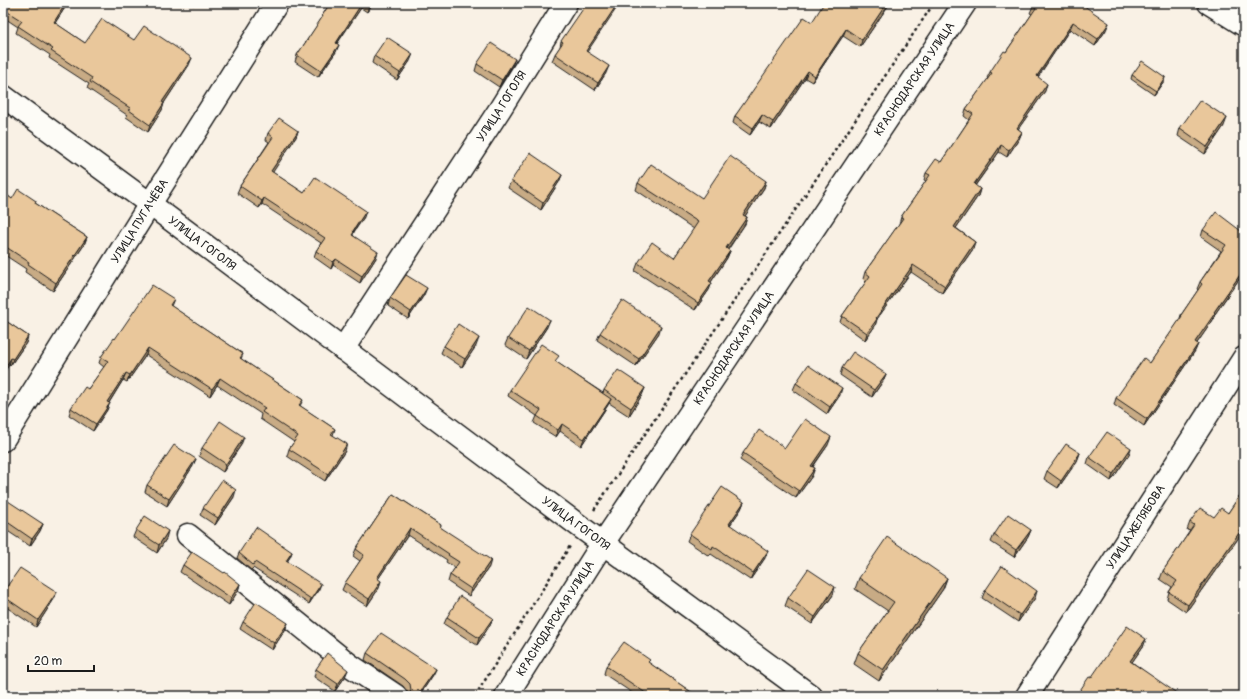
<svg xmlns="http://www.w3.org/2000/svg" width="1247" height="699" font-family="Pangolin,sans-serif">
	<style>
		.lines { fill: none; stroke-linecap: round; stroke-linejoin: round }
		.street-casing { stroke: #1c1c1c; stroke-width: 25 }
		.secondary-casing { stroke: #1c1c1c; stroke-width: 25 }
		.path { stroke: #1c1c1c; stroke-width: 2.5; stroke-dasharray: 3 3; stroke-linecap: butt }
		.street { stroke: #fdfcf7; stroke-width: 22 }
		.secondary { stroke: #fdfcf7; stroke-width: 22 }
		.wall { fill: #c8ab85; stroke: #1c1c1c }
		.shaded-wall { fill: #a38b6c; stroke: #1c1c1c }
		.building { fill: #e9c79b; stroke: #1c1c1c }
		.labels { text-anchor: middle; stroke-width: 3; stroke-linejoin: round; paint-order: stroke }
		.street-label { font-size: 12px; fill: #1c1c1c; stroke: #fdfcf7 }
	</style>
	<rect width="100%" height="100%" fill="#f9f1e5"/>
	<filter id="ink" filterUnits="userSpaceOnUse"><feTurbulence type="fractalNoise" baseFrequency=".025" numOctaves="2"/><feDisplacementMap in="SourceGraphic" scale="8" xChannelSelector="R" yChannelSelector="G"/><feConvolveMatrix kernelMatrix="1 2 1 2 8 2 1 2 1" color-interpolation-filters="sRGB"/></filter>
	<g filter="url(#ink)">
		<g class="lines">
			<!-- street casing -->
			<g class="street-casing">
				<g id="street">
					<path id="s1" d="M3 96 150 204 582 528 811 696"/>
					<path id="s2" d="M343 349 500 109 566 3"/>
					<path id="s3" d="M3 440 150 204 277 3"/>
					<path d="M188 535 351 666 396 696"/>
					<path id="s4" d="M1027 696 1244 358"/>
				</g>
			</g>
			<!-- secondary casing -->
			<g class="secondary-casing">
				<g id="secondary">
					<path d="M1209 3 1244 25"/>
					<path id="s5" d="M506 696 603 543 965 3"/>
				</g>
			</g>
			<!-- path -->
			<g class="path">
				<path d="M594 510 934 3"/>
				<path d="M475 696 570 546"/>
			</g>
			<!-- street -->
			<use href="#street" class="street"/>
			<!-- secondary -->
			<use href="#secondary" class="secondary"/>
		</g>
		<!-- wall -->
		<g class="wall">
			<path d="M3 3H68L55 23 85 43 134 40 189 65 164 103 162 110 148 132 126 117 127 115 87 88 89 84 49 58 50 55 16 33 18 27 3 17Z"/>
			<path d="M191 3H196L194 5Z"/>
			<path d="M330 3H373L367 12 361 8 337 44 336 52 318 77 295 62 297 55 320 21 322 16Z"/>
			<path d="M890 3 860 47 843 36 812 82 805 78 771 129 759 122 750 135 733 123 735 116 812 22Z"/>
			<path d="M1033 6 1106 30 1095 46 1070 29 1038 77 1045 91 1018 129 1022 132 1019 139 1007 157 999 152 975 186 980 189 978 196 956 228 975 242 973 249 942 293 911 272 877 319 875 326 865 340 840 322 842 316 866 282 863 279 865 272 899 224 901 217 926 181 924 180 926 173 941 162 969 120 964 116 966 109 988 79 987 78 990 72 1006 52 1032 14 1030 13Z"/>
			<path d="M561 41 588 52 606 73 595 90 552 61 555 54 560 47Z"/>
			<path d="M374 56 410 61 397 80 372 63Z"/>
			<path d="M477 64 512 66 499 87 475 71Z"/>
			<path d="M1132 75 1165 77 1164 81 1154 95 1131 79Z"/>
			<path d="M1224 126 1205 154 1178 136 1180 128Z"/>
			<path d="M298 131 296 137 272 172 304 193 364 217 354 232 353 235 376 258 360 283 333 265 331 269 314 257 316 251 321 243 262 204 259 208 237 193 240 186 269 142 266 140 268 133Z"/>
			<path d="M562 175 559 182 541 210 508 188 511 181Z"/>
			<path d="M766 181 764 188 745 216 747 217 745 224 728 250 730 251 727 258 711 282 709 290 695 310 635 271 638 263 674 258 694 229 636 190 638 183 702 198Z"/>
			<path d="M3 192 12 199 36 201 35 203 87 237 84 245 53 291 25 272 26 269 3 254Z"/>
			<path d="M1244 227V272L1215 314 1213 320 1197 343 1198 344 1195 351 1144 426 1114 405 1116 398 1150 363 1179 321 1181 315 1198 290 1197 289 1200 282 1221 251 1201 237 1203 230 1241 231Z"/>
			<path d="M424 295 408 319 388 306 390 298Z"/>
			<path d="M174 299 171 306 243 354 241 359 303 400 300 406 335 429 333 435 345 451 325 481 287 456 289 449 294 442 260 419 261 414 217 385 210 396 146 355 127 382 123 380 109 403 107 410 93 431 69 415 71 408 88 389 104 367 99 363 101 357 115 339Z"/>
			<path d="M3 319 28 336 26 343 10 366 9 365Z"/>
			<path d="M547 327 526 359 505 345 508 338Z"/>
			<path d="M600 333H659L636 366 597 340Z"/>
			<path d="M444 346H476L462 367 441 353Z"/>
			<path d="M556 362 603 393 604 390 645 388 642 395 629 416 609 403 608 405 581 446 560 431 556 437 534 423 537 416 508 396 510 390Z"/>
			<path d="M842 368 886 374 883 381 872 397 840 375Z"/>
			<path d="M796 383 840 395 827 414 793 390Z"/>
			<path d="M241 445 223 472 199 456 202 448Z"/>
			<path d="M828 445 813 467 812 476 796 498 740 460 743 453 785 448Z"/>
			<path d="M1080 453 1077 461 1058 488 1044 479 1047 471Z"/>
			<path d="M1129 455 1111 481 1087 464 1089 457Z"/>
			<path d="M193 466 167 506 145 492 147 485Z"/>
			<path d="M1244 489V534L1242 533 1186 612 1167 599 1169 592 1172 587 1160 579 1163 571 1190 531 1187 530 1190 522 1214 517 1228 513Z"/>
			<path d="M393 494 441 525 440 527 489 567 469 596 448 582 450 575 455 568 446 562 447 560 408 535 378 579 379 588 367 606 342 590 345 583 360 561 353 556 356 549Z"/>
			<path d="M234 497 215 525 200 515 203 508Z"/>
			<path d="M744 502 741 509 730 525 765 558 750 580 711 554 709 556 687 541 690 534Z"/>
			<path d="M3 508 43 524 40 531 30 546 3 528Z"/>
			<path d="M136 530 166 539 157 553 133 537Z"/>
			<path d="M1031 530 1028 537 1014 557 991 542 994 535Z"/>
			<path d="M292 552 290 557 287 562 319 589 309 604 253 568 251 570 237 558 239 553Z"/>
			<path d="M183 565 240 584 238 591 229 605 180 572Z"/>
			<path d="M859 578H947L943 589 879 681 854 664 858 653 888 611 855 589Z"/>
			<path d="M985 591 1035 598 1018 622 982 598Z"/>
			<path d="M3 592 54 599 36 627 3 605Z"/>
			<path d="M833 595 812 624 785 606 788 598Z"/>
			<path d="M447 617 490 625 477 645 444 624Z"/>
			<path d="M243 622 288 623 285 630 272 650 240 629Z"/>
			<path d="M1144 645 1132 662 1177 696H1076L1091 678Z"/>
			<path d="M367 653 436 669 433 675 419 696H408L407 691 403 686 365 660Z"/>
			<path d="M649 663 697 696H637L604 674 606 666Z"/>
			<path d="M316 669 345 677 335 691 314 677Z"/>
		</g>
		<!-- shaded-wall -->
		<g class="shaded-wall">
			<path d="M66 3H68L51 29 54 22Z"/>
			<path d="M362 3H363L361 8 333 49 336 43Z"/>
			<path d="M371 3H373L367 12 369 5Z"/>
			<path d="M618 3H620L583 58 586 51Z"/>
			<path d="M887 3H890L860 47 862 40Z"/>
			<path d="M1073 22 1070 29 1034 83 1037 76Z"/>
			<path d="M1109 23 1106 30 1095 46 1098 39Z"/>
			<path d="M846 29 843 36 812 82 815 76Z"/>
			<path d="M339 45 336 52 318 77 321 71Z"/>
			<path d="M413 54 410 61 397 80 400 73Z"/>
			<path d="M192 58 189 65 160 109 162 102Z"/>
			<path d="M515 59 512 66 499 87 502 80Z"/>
			<path d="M609 66 606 73 595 90 598 83Z"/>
			<path d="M808 71 805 78 771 129 773 122Z"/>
			<path d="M1165 77 1164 81 1154 95 1156 91Z"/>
			<path d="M1047 84 1045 91 1014 135 1017 128Z"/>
			<path d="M164 103 162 110 148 132 150 125Z"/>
			<path d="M762 115 759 122 750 135 753 128Z"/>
			<path d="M1227 118 1224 126 1205 154 1207 147Z"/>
			<path d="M298 131 296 137 269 178 271 171Z"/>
			<path d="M1022 132 1019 139 1007 157 1009 150Z"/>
			<path d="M1001 145 999 152 971 191 974 184Z"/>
			<path d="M562 175 559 182 541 210 543 203Z"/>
			<path d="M766 181 764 188 741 222 743 215Z"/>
			<path d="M980 189 978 196 952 234 954 227Z"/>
			<path d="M264 198 262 204 259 208 262 201Z"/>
			<path d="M366 211 364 217 350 237 353 231Z"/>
			<path d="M747 217 745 224 723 256 726 248Z"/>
			<path d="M87 237 84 245 53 291 56 283Z"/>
			<path d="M975 242 973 249 942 293 945 286Z"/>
			<path d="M730 251 727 258 707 288 709 281Z"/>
			<path d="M378 252 376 258 360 283 362 276Z"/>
			<path d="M336 259 331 269 333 262Z"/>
			<path d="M913 265 911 272 877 319 875 326 865 340 867 333 876 318Z"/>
			<path d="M1244 269V272L1215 314 1213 320 1193 349 1195 342 1214 312Z"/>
			<path d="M712 283 709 290 695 310 698 303Z"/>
			<path d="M427 288 424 295 408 319 411 312Z"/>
			<path d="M550 320 547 327 526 359 529 351Z"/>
			<path d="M661 326 659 333 636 366 639 359Z"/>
			<path d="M28 336 26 343 10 366 13 359Z"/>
			<path d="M479 338 476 346 462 367 465 359Z"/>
			<path d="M1198 344 1195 351 1144 426 1147 419Z"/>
			<path d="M148 348 146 355 127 382 130 375Z"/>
			<path d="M11 358 9 365 3 374V371Z"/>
			<path d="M126 373 123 380 105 409 107 402Z"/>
			<path d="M886 374 883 381 872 397 874 390Z"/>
			<path d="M220 378 217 385 210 396 212 389Z"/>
			<path d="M645 388 642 395 629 416 631 408Z"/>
			<path d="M842 388 840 395 827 414 830 407Z"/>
			<path d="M611 399 608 405 581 446 584 439Z"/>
			<path d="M110 403 107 410 93 431 96 424Z"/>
			<path d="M562 424 560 431 556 437 558 430Z"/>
			<path d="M244 437 241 445 223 472 226 464Z"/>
			<path d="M831 437 828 445 808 473 811 466Z"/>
			<path d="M347 444 345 451 325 481 328 474Z"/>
			<path d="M1131 448 1129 455 1111 481 1113 474Z"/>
			<path d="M1080 453 1077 461 1058 488 1061 481Z"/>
			<path d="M196 459 193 466 167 506 169 499Z"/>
			<path d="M815 468 812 476 796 498 799 491Z"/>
			<path d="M236 490 234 497 215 525 218 518Z"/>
			<path d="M744 502 741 509 726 531 729 524Z"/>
			<path d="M43 524 40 531 30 546 32 539Z"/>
			<path d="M1244 526 1242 533 1186 612 1188 605Z"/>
			<path d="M410 528 408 535 374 585 377 578Z"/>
			<path d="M1031 530 1028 537 1014 557 1016 550Z"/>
			<path d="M168 531 166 539 157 553 159 545Z"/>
			<path d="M768 551 765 558 750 580 753 573Z"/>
			<path d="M292 552 290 557 284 566 286 561Z"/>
			<path d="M491 560 489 567 469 596 471 589Z"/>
			<path d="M947 578 943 589 879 681 883 670Z"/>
			<path d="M381 581 379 588 367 606 369 599Z"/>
			<path d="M240 584 238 591 229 605 231 598Z"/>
			<path d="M321 584 319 589 309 604 311 599Z"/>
			<path d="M835 587 833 595 812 624 815 617Z"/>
			<path d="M1037 591 1035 598 1018 622 1020 615Z"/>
			<path d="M57 592 54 599 36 627 38 620Z"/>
			<path d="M493 618 490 625 477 645 479 638Z"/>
			<path d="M288 623 285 630 272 650 274 643Z"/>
			<path d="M1146 639 1144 645 1128 668 1130 661Z"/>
			<path d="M436 669 433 675 419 696H417Z"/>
			<path d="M348 670 345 677 335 691 338 684Z"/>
		</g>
		<!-- building -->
		<g class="building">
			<path d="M3 3H66L54 22 85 43 102 19 134 40 144 26 192 58 162 102 164 103 150 125 129 110 130 108 90 82 92 78 51 51 53 49 18 26 22 21 3 9Z"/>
			<path d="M330 3H362L336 43 339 45 321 71 297 55 323 16H322Z"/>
			<path d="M587 3H618L586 51 609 66 598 83 555 54 563 42 561 41Z"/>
			<path d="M824 3H887L862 40 846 29 815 76 808 71 773 122 762 115 753 128 735 116 804 17 812 22Z"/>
			<path d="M1035 3H1074L1078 5 1080 3 1109 23 1098 39 1073 22 1037 76 1047 84 1017 128 1022 132 1009 150 1001 145 974 184 980 189 954 227 975 242 945 286 913 265 876 318 877 319 867 333 842 316 870 276 865 272 903 218 901 217 930 175 926 173 936 159 941 162 973 114 966 109 992 73 990 72 1004 51 1006 52 1036 8 1033 6Z"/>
			<path d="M387 37 413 54 400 73 374 56Z"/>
			<path d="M491 43 515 59 502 80 477 64Z"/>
			<path d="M1142 61 1165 77 1156 91 1132 75Z"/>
			<path d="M1200 100 1227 118 1207 147 1180 128Z"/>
			<path d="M279 118 298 131 271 171 304 193 315 177 366 211 353 231 354 232 352 235 378 252 362 276 336 259 333 262 316 251 325 238 264 198 262 201 240 186 273 137 268 133Z"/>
			<path d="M530 153 562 175 543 203 511 181Z"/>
			<path d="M730 156 766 181 743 215 747 217 726 248 730 251 709 281 712 283 698 303 638 263 652 242 674 258 698 222 638 183 651 164 702 198Z"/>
			<path d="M18 189 36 201 35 203 87 237 56 283 28 264 29 262 3 245V192L12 199Z"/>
			<path d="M1216 212 1241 231 1244 227V269L1214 312 1215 313 1195 342 1198 344 1147 419 1116 398 1144 358 1150 363 1182 316 1181 315 1202 284 1200 282 1226 245 1203 230Z"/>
			<path d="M406 275 427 288 411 312 390 298Z"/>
			<path d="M152 285 174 299 170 305 243 354 240 358 303 400 299 405 335 429 331 434 347 444 328 474 289 449 298 436 262 412 265 408 220 378 212 389 148 348 130 375 126 373 107 402 110 403 96 424 71 408 85 387 88 389 108 361 101 357 114 338 115 339Z"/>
			<path d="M622 300 661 326 639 359 600 333Z"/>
			<path d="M529 306 550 320 529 351 508 338Z"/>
			<path d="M3 319 28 336 13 359 11 358 3 371Z"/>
			<path d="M458 324 479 338 465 359 444 346Z"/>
			<path d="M541 344 559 356 555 361 611 399 584 439 562 424 558 430 537 416 541 410 510 390Z"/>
			<path d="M853 352 886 374 874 390 842 368Z"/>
			<path d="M808 365 842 388 830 407 796 383Z"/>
			<path d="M618 370 645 388 631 408 604 390Z"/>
			<path d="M805 419 831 437 811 466 815 468 799 491 743 453 759 430 785 448Z"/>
			<path d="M220 421 244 437 226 464 202 448Z"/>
			<path d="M1107 432 1131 448 1113 474 1089 457Z"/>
			<path d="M1066 444 1080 453 1061 481 1047 471Z"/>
			<path d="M174 445 196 459 169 499 147 485Z"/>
			<path d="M222 480 236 490 218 518 203 508Z"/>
			<path d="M722 487 744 502 729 524 768 551 753 573 713 546 712 549 690 534Z"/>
			<path d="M1244 489V526L1188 605 1169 592 1177 581 1163 571 1194 525 1190 522 1200 508 1214 517 1221 508 1228 513Z"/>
			<path d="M393 494 441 525 440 527 491 560 471 589 450 575 459 562 448 555 449 554 410 528 377 578 381 581 369 599 345 583 364 555 356 549Z"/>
			<path d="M8 501 43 524 32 539 3 519V508Z"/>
			<path d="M1008 514 1031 530 1016 550 994 535Z"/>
			<path d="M145 516 168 531 159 545 136 530Z"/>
			<path d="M256 527 292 552 286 561 321 584 311 599 255 562 253 565 239 553Z"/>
			<path d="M887 537 947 578 883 670 858 653 894 602 859 578Z"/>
			<path d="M192 552 224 573 225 572 240 584 231 598 183 565Z"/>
			<path d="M1002 566 1037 591 1020 615 985 591Z"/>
			<path d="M20 568 57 592 38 620 3 596V592Z"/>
			<path d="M808 569 835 587 815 617 788 598Z"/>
			<path d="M460 596 493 618 479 638 447 617Z"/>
			<path d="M256 602 288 623 274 643 243 622Z"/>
			<path d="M1127 626 1146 639 1130 661 1178 694 1176 696H1133L1128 693 1125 696H1076L1089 677 1091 678Z"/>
			<path d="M381 633 436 669 417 696H409L411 690 410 684 405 679 367 653Z"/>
			<path d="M624 642 650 660 648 662 697 696H650L606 666Z"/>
			<path d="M327 653 348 670 338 684 316 669Z"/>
			<path d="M381 693 386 696H379Z"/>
			<path d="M943 693 948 696H941Z"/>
		</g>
	</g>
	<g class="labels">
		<!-- street labels -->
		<g class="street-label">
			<text dy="4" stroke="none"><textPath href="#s5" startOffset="740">КРАСНОДАРСКАЯ УЛИЦА</textPath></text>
			<text dy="4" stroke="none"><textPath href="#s2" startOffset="290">УЛИЦА ГОГОЛЯ</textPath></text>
			<text dy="4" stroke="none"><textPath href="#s3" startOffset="258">УЛИЦА ПУГАЧЁВА</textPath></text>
			<text dy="4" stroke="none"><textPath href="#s1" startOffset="248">УЛИЦА ГОГОЛЯ</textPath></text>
			<text dy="4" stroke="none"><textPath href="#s5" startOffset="416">КРАСНОДАРСКАЯ УЛИЦА</textPath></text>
			<text dy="4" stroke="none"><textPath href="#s1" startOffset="715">УЛИЦА ГОГОЛЯ</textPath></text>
			<text dy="4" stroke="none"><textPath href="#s4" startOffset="201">УЛИЦА ЖЕЛЯБОВА</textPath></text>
			<text dy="4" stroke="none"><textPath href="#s5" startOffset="92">КРАСНОДАРСКАЯ УЛИЦА</textPath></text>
		</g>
	</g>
	<!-- margin -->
	<rect width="1247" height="699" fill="none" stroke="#fdfcf7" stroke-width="16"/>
	<rect x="8" y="8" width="1231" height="683" fill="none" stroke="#1c1c1c" stroke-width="1.5" filter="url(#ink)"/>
	<!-- scale -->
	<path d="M28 665v6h66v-6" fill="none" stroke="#1c1c1c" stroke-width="2"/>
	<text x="34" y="665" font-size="12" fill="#1c1c1c" stroke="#fdfcf7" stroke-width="3" paint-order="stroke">20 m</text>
</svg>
